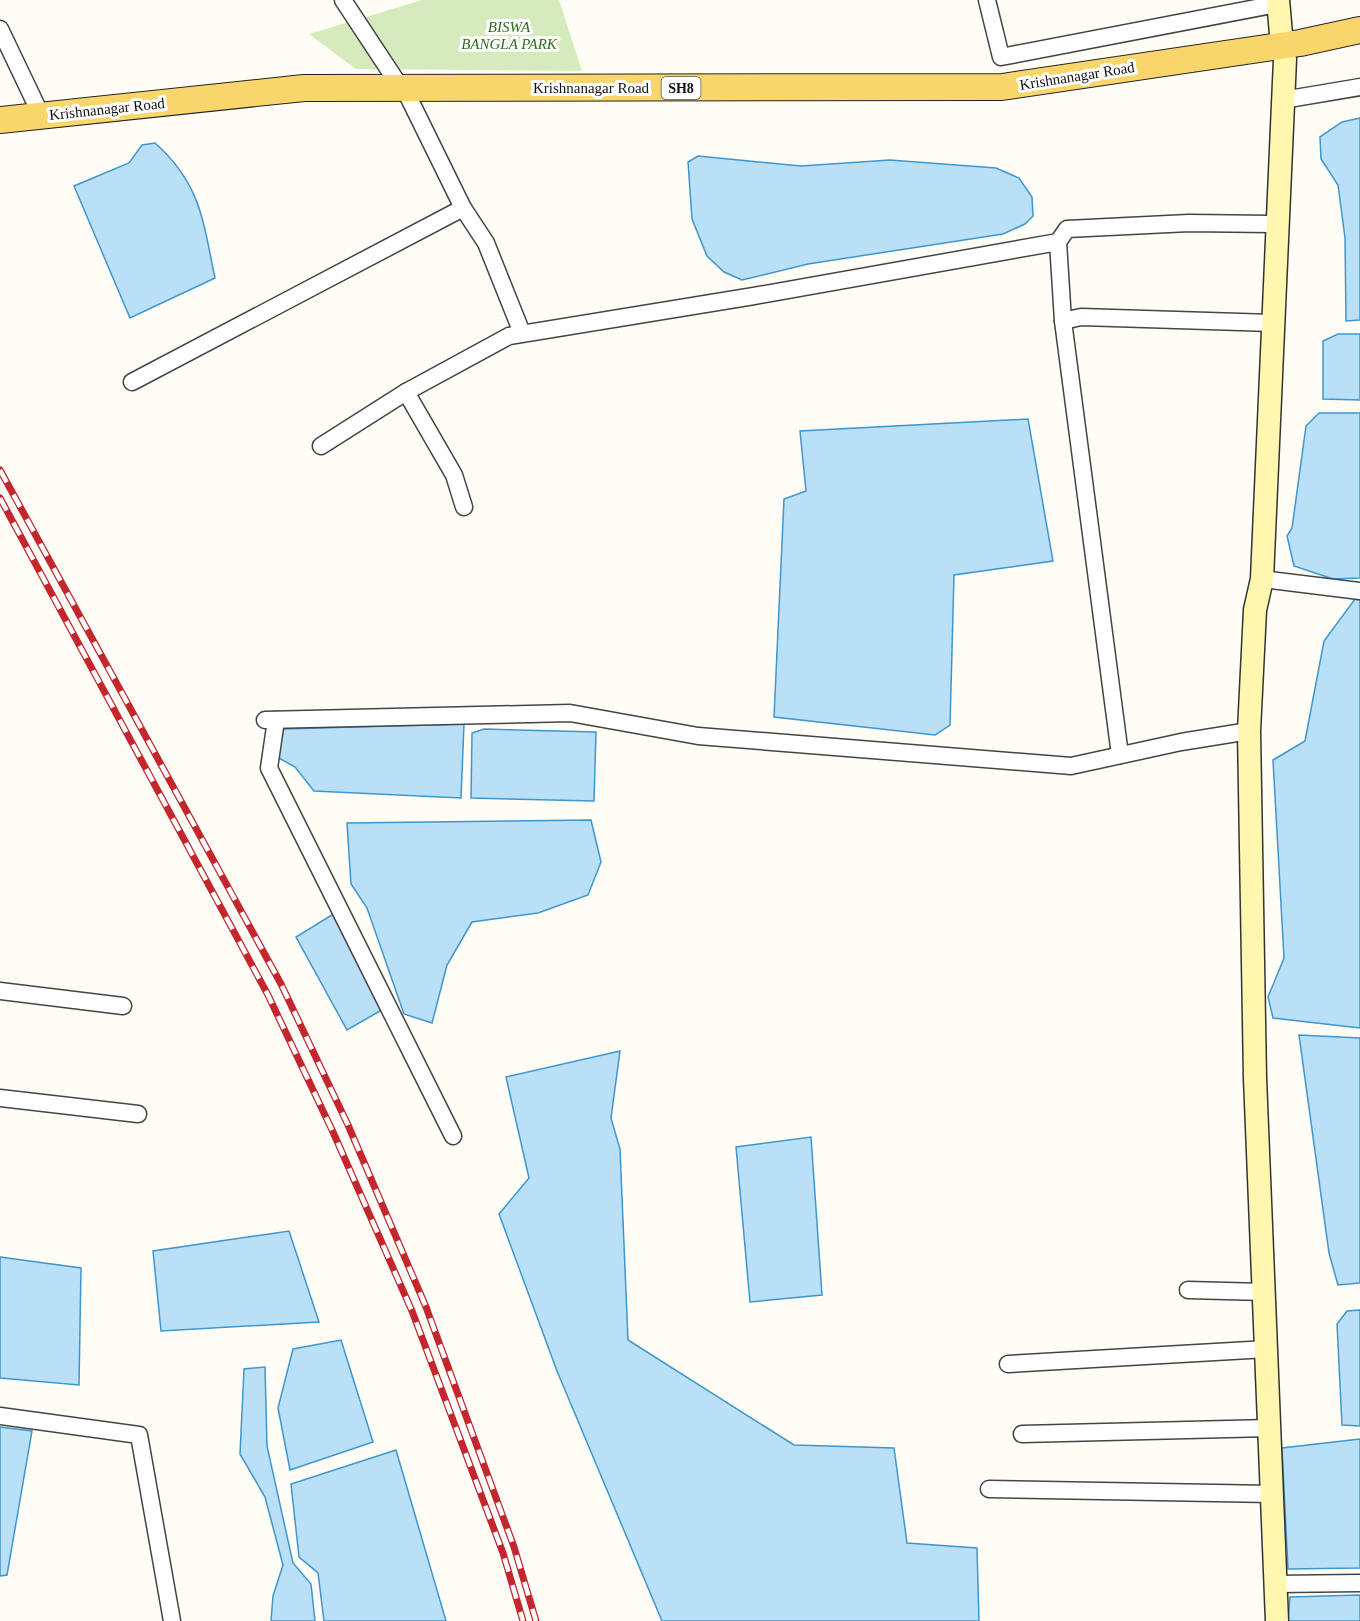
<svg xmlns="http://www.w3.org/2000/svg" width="1360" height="1621" font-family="Georgia,serif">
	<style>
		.green { fill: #d5ebbd }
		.water { fill: #b9e0f7; stroke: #3f96cf; stroke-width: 1.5 }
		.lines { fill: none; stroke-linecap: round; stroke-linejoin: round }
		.street-casing { stroke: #444; stroke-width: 19 }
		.secondary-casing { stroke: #333; stroke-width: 25 }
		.primary-casing { stroke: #222; stroke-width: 28 }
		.street { stroke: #fff; stroke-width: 16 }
		.secondary { stroke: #fff6b0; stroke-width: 22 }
		.primary { stroke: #f9d66b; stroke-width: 26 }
		.rail-casing { stroke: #c4262e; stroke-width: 7 }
		.rail { stroke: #fff; stroke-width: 4.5; stroke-dasharray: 14; stroke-linecap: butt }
		.labels { text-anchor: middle; stroke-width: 6; stroke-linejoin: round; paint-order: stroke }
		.shield { fill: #fff; stroke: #585858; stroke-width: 1.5 }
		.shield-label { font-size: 14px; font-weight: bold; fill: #111 }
		.park-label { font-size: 15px; font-style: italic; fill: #2f6b1f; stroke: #fff }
		.street-label { font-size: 15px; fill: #111; stroke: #fff }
	</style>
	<rect width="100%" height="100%" fill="#fffdf5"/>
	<!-- green -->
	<path class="green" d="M422 0H559L582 71 356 69 309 34Z"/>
	<!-- water -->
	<g class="water">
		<path d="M1360 118V320L1346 321 1345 238 1338 185 1321 159 1320 137 1342 122Z"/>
		<path d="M155 143C201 184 203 221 215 278L130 318 74 186 129 163 142 145Z"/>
		<path d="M698 156 801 166 890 160 996 168 1019 178 1032 197 1033 216 1025 224 1003 234 808 264 742 280 724 272 707 256 692 219 688 162Z"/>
		<path d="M1338 334H1360V400L1323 399V341Z"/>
		<path d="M1319 413H1360V578L1333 579 1294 566 1287 536 1292 528 1306 426Z"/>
		<path d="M1028 419 1053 561 954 575 950 725 935 735 774 717 784 499 806 491 800 431Z"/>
		<path d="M1355 599 1360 600V1028L1273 1018 1268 997 1284 958 1273 760 1305 741 1324 641Z"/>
		<path d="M464 724 461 798 314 791 295 767 277 757 282 729Z"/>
		<path d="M484 729 596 732 594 801 471 798 472 733Z"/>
		<path d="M591 820 601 862 588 895 538 913 472 922 447 965 432 1023 404 1014 367 908 351 884 347 823Z"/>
		<path d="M335 913 377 973 380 1011 347 1030 296 937Z"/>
		<path d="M1299 1035 1360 1038V1283L1338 1285 1329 1253Z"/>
		<path d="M620 1051 611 1118 620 1149 628 1340 794 1445 894 1448 907 1543 977 1548 979 1621H662L557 1371 499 1214 529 1178 506 1077Z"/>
		<path d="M811 1137 822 1295 750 1302 736 1147Z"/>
		<path d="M289 1231 319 1322 161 1331 153 1251Z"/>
		<path d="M0 1257 81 1268 79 1385 0 1378Z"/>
		<path d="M1360 1310V1426L1342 1425 1337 1324 1347 1311Z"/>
		<path d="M341 1340 373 1442 290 1470 278 1408 293 1349Z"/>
		<path d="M265 1367 267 1446 293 1563 311 1584 315 1621H271L273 1596 283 1565 265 1497 240 1454 244 1369Z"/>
		<path d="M0 1427 32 1431 7 1575 0 1576Z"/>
		<path d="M1360 1439V1568L1288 1569 1282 1448Z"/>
		<path d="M396 1450 446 1621H324L318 1573 299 1557 291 1484Z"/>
		<path d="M1360 1595V1621H1288L1290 1597Z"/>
	</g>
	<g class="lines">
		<!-- street casing -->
		<g class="street-casing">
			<g id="street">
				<path d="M343 0 401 88H404L463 208 486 243 522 333"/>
				<path d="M987 0 1001 57 1277 4"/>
				<path d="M0 29 41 115"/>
				<path d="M1283 100 1360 87"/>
				<path d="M1058 242 1063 321 1120 755"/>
				<path d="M1063 321 1081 317 1273 323"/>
				<path d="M132 382 463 208"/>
				<path d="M406 392 454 475 464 507"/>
				<path d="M321 446 406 392 509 336 754 296 1058 242 1067 229 1189 223 1278 224"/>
				<path d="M1262 579 1360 591"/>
				<path d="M265 720 570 713 698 736 1071 766 1181 742 1249 731"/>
				<path d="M276 720 269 768 453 1136"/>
				<path d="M0 991 123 1006"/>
				<path d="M0 1098 138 1114"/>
				<path d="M1188 1290 1264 1292"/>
				<path d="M1008 1364 1267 1349"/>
				<path d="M0 1416 139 1435 172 1621"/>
				<path d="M1022 1434 1270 1428"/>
				<path d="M989 1489 1273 1494"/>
				<path d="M1275 1584 1360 1583"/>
			</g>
		</g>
		<!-- secondary casing -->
		<g class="secondary-casing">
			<g id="secondary">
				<path d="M1278 0 1281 34"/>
				<path d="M1277 1621 1255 1078 1249 731 1255 610 1262 579 1285 59"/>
			</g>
		</g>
		<!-- primary casing -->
		<g class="primary-casing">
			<path id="primary" d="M0 120 304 88 1002 87 1300 43 1360 30"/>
		</g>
		<!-- street -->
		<use href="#street" class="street"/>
		<!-- secondary -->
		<use href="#secondary" class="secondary"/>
		<!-- primary -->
		<use href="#primary" class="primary"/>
		<!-- rail casing -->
		<g class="rail-casing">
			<g id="rail">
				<path d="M0 470 281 984 348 1125 426 1307 514 1547 536 1621"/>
				<path d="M0 498 268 995 333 1132 412 1311 503 1553 523 1621"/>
			</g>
		</g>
		<!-- rail -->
		<use href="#rail" class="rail"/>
	</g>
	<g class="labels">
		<!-- shield labels -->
		<rect class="shield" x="661.5" y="77" width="39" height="22" rx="4.5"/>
		<g class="shield-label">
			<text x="681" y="93">SH8</text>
		</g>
		<!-- park labels -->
		<g class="park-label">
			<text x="509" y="32">BISWA<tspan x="509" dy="17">BANGLA PARK</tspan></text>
		</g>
		<!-- street labels -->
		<g class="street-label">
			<text transform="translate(1077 76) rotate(-9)" y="5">Krishnanagar Road</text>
			<text x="591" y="93">Krishnanagar Road</text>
			<text transform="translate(107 109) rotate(-6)" y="5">Krishnanagar Road</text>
		</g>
	</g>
</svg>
